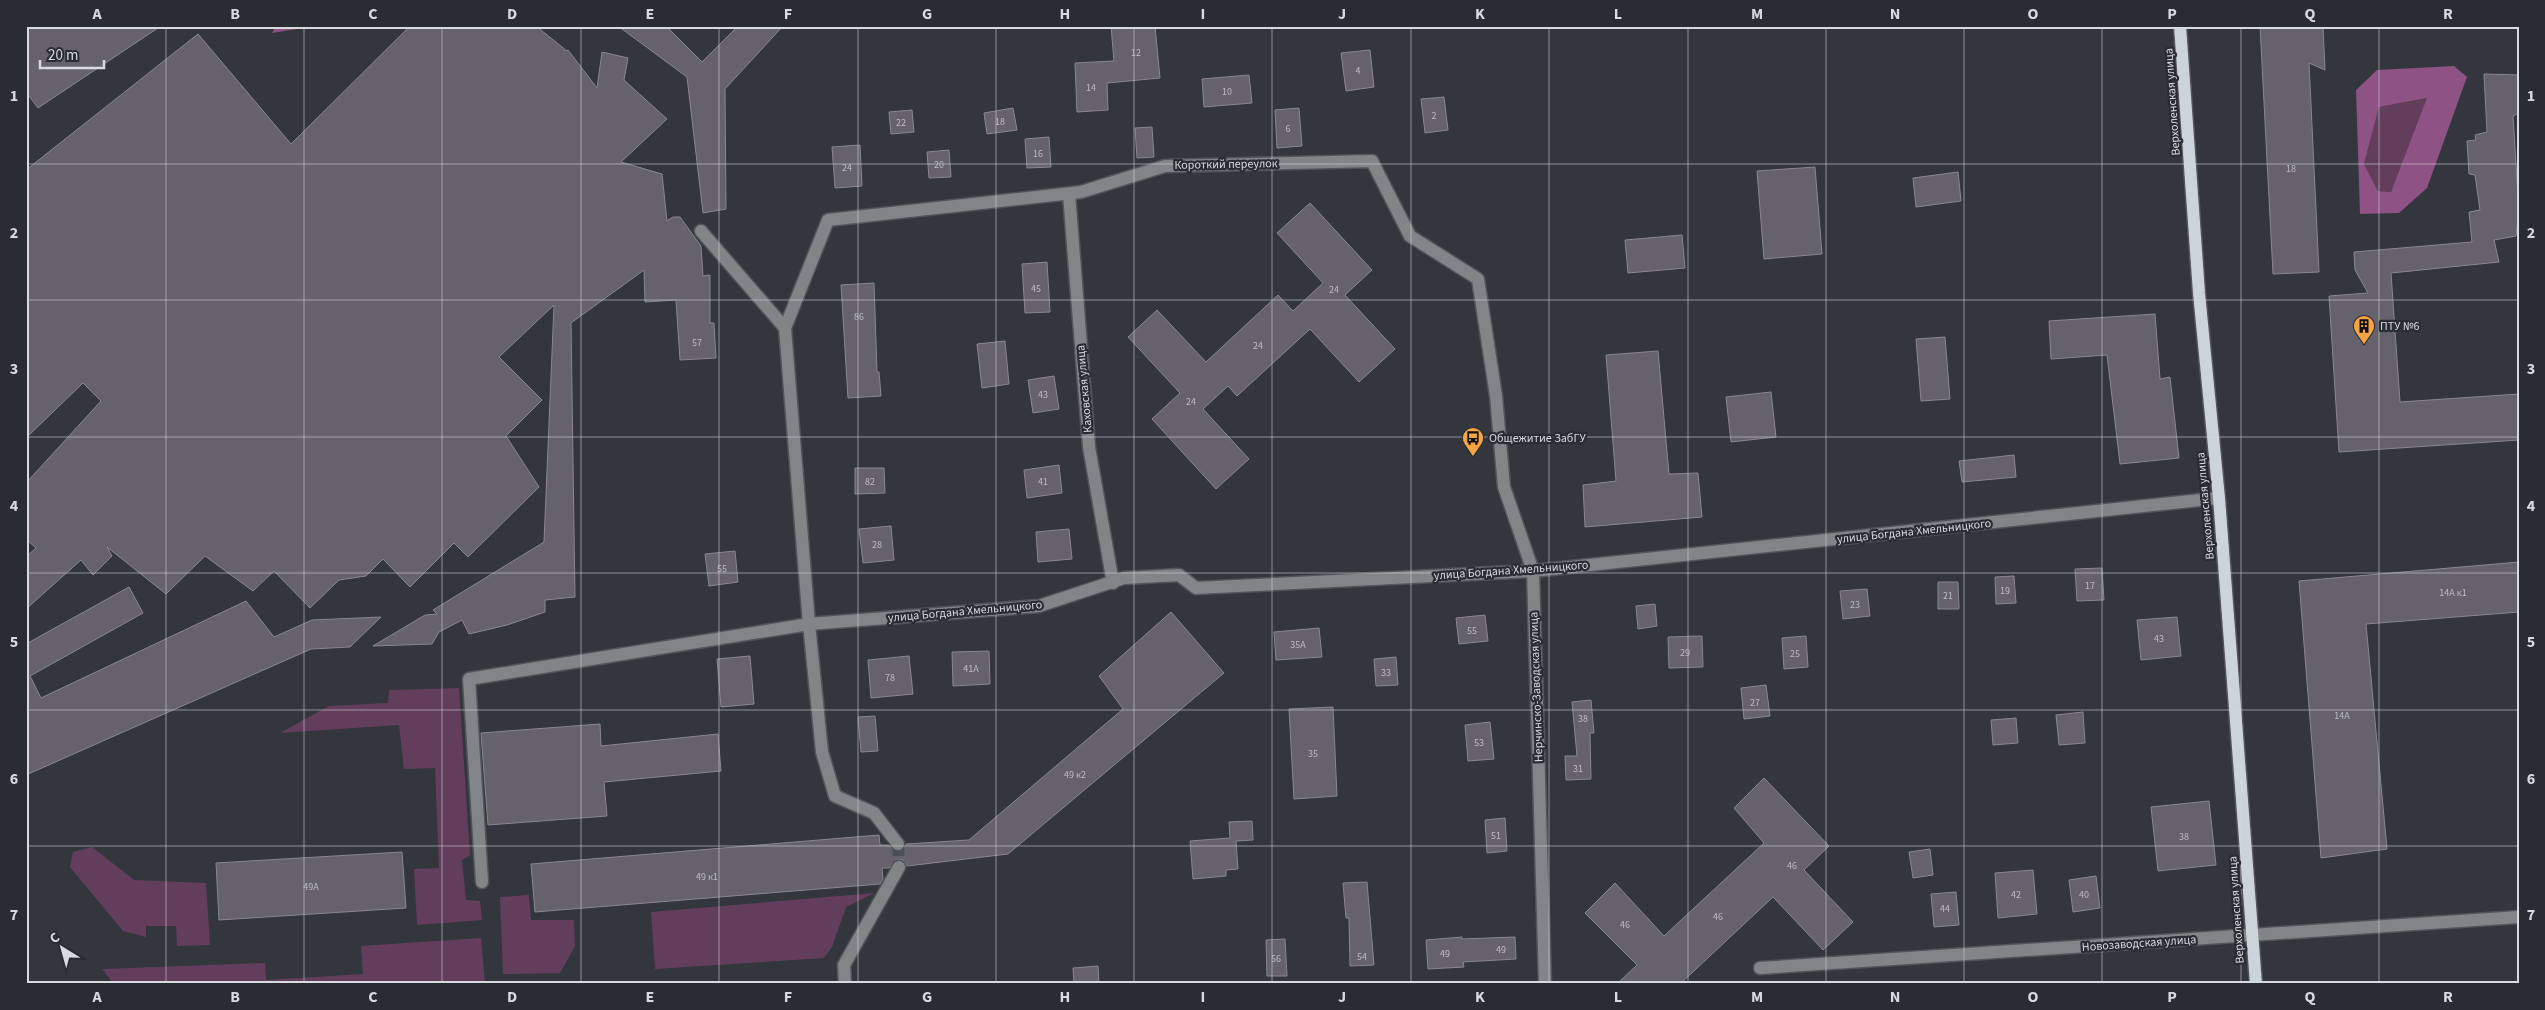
<svg xmlns="http://www.w3.org/2000/svg" width="2545" height="1010" font-family="'Source Sans 3',sans-serif">
	<style>
		.green { fill: #623e5c }
		.forest { fill: #8e5285; fill-rule: evenodd }
		.building { fill: #65626b; stroke: #8a8790 }
		.lines { fill: none; stroke-linecap: round; stroke-linejoin: round }
		.minor-tunnel { stroke: #4c4f55; stroke-width: 12; stroke-dasharray: 12 6; stroke-linecap: butt }
		.minor-casing { stroke: #51545a; stroke-width: 15 }
		.major-casing { stroke: #51545a; stroke-width: 15 }
		.minor { stroke: #818588; stroke-width: 12 }
		.major { stroke: #cbd4da; stroke-width: 12 }
		.grid { fill: none; stroke: #d9dadf; stroke-width: 1; stroke-opacity: 0.55 }
		.labels { text-anchor: middle; stroke-width: 4.5; stroke-linejoin: round; paint-order: stroke }
		.number-label { font-size: 10px; fill: #bcbcc2 }
		.street-label { font-size: 12px; fill: #d9dadf; stroke: #292c33 }
		.poi-label { font-size: 12px; fill: #d9dadf; stroke: #292c33; text-anchor: start }
		.neatline { fill: none; stroke: #d9dadf; stroke-width: 2 }
		.grid-label { font-size: 16px; text-anchor: middle; font-weight: bold; fill: #d9dadf }
	</style>
	<rect width="100%" height="100%" fill="#33363d"/>
	<!-- green -->
	<g class="green">
		<path d="M2428 98 2391 192 2378 191 2364 164 2379 107Z"/>
		<path d="M459 688 470 855 462 860 466 900 480 901 482 920 417 925 414 869 439 868 435 768 404 769 399 725 280 733 329 706 388 703 389 690Z"/>
		<path d="M92 847 134 880 206 883 210 945 177 946 176 926H146V937L123 931 70 867 73 852Z"/>
		<path d="M875 893 846 907 832 947 824 958 655 969 651 912Z"/>
		<path d="M529 895 531 920H574L575 946 560 973 503 974 500 897Z"/>
		<path d="M481 938 485 984H114L102 969 265 963 266 980 363 974 361 946Z"/>
	</g>
	<!-- forest -->
	<g class="forest">
		<path d="M276 26H315L272 33Z"/>
		<path d="M2454 66 2467 77 2427 188 2399 213 2360 214 2356 90 2377 70ZM2427 98 2391 192 2378 191 2364 164 2379 107Z"/>
	</g>
	<!-- building -->
	<g class="building">
		<path d="M26 26H161L38 108 26 92Z"/>
		<path d="M410 26H536L567 51 568 50 597 88 602 52 628 58 624 80 667 119 621 162 662 174 667 221 673 217H680L701 246 703 276 710 275V323H714L716 358 680 360 676 300 645 302 644 270 571 323 575 597 545 600V612L507 625 469 634 462 620 439 632 432 644 373 646 425 615 437 614 433 610 544 542 554 305 499 357 542 400 506 436 539 487 468 557 454 543 410 587 383 559 366 576 339 580 310 608 274 571 253 591 205 556 166 594 107 547 112 556 93 575 81 560 26 609V557L36 548 26 539V483L101 401 83 383 26 438V170L198 34 291 144Z"/>
		<path d="M618 26H666L702 62 738 26H783L725 89 726 209 703 213 687 77Z"/>
		<path d="M1111 26H1155L1160 78 1107 83 1108 110 1077 112 1075 63 1114 61Z"/>
		<path d="M2260 26H2323L2325 70 2309 63 2319 272 2273 274Z"/>
		<path d="M1370 50 1374 87 1346 91 1341 53Z"/>
		<path d="M2484 74 2519 75V113L2513 116 2519 213 2516 236 2494 240 2499 262 2391 273 2400 402 2519 394V440L2339 452 2329 296 2368 293 2355 270 2354 252 2472 242 2469 212 2480 210 2475 175 2469 174 2467 141 2476 140 2475 135 2487 132Z"/>
		<path d="M1249 75 1252 103 1204 107 1202 79Z"/>
		<path d="M1444 97 1448 130 1425 133 1421 99Z"/>
		<path d="M1013 108 1017 130 987 134 984 113Z"/>
		<path d="M1299 108 1302 146 1277 148 1275 110Z"/>
		<path d="M912 110 914 132 891 134 889 112Z"/>
		<path d="M1152 127 1154 157 1137 158 1135 128Z"/>
		<path d="M1049 137 1051 167 1027 168 1025 139Z"/>
		<path d="M860 145 862 186 835 188 832 147Z"/>
		<path d="M949 150 951 177 929 178 927 152Z"/>
		<path d="M1815 167 1822 254 1764 259 1757 171Z"/>
		<path d="M1958 172 1961 201 1916 207 1913 178Z"/>
		<path d="M1310 203 1372 270 1345 295 1395 349 1359 382 1310 329 1237 396 1228 386 1203 409 1249 459 1216 489 1152 419 1180 393 1128 337 1157 310 1206 362 1278 295 1293 311 1323 283 1277 233Z"/>
		<path d="M1682 235 1685 268 1628 273 1625 240Z"/>
		<path d="M1047 262 1050 312 1025 313 1022 264Z"/>
		<path d="M874 283 877 372H879L881 396 848 398 841 285Z"/>
		<path d="M2155 314 2160 379 2170 377 2179 458 2120 464 2107 355 2051 359 2049 321Z"/>
		<path d="M1945 337 1950 399 1921 401 1916 339Z"/>
		<path d="M1005 341 1009 384 982 388 977 344Z"/>
		<path d="M1658 351 1669 474 1698 473 1702 517 1585 527 1583 485 1616 481 1606 355Z"/>
		<path d="M1054 376 1059 409 1033 413 1028 380Z"/>
		<path d="M1771 392 1776 437 1731 442 1726 397Z"/>
		<path d="M2014 455 2016 477 1962 482 1959 461Z"/>
		<path d="M1059 465 1062 493 1027 498 1024 470Z"/>
		<path d="M855 468H884L885 493 855 494Z"/>
		<path d="M891 526 894 560 863 563 859 529Z"/>
		<path d="M1069 529 1072 559 1038 562 1036 532Z"/>
		<path d="M735 551 738 582 709 586 705 554Z"/>
		<path d="M2519 562V612L2366 624 2387 849 2321 858 2299 581Z"/>
		<path d="M2102 568 2104 600 2077 601 2075 569Z"/>
		<path d="M2014 576 2016 603 1996 604 1995 577Z"/>
		<path d="M1938 582H1958L1959 609H1938Z"/>
		<path d="M129 587 143 613 30 676 41 698 246 601 274 637 312 620 381 617 350 647 311 649 26 775V644Z"/>
		<path d="M1867 589 1870 616 1843 619 1840 591Z"/>
		<path d="M1655 604 1657 626 1638 629 1636 606Z"/>
		<path d="M1171 612 1224 673 1008 854 907 866 903 860 898 859 889 868H882L883 879 880 884 535 912 531 864 879 835 880 845H888L899 852 903 850 906 844 969 840 1123 709 1099 676Z"/>
		<path d="M1485 615 1488 641 1459 644 1456 618Z"/>
		<path d="M2177 617 2181 656 2141 660 2137 620Z"/>
		<path d="M1319 628 1322 657 1276 660 1274 632Z"/>
		<path d="M1702 636 1703 667 1669 668 1668 637Z"/>
		<path d="M1806 636 1808 667 1784 669 1782 638Z"/>
		<path d="M989 651 990 684 953 686 952 652Z"/>
		<path d="M750 656 754 704 721 707 717 659Z"/>
		<path d="M909 656 913 694 871 698 868 660Z"/>
		<path d="M1396 657 1398 685 1376 686 1374 659Z"/>
		<path d="M1766 685 1770 716 1744 719 1741 688Z"/>
		<path d="M1591 700 1594 733H1590L1591 779 1566 780 1565 756H1577L1572 702Z"/>
		<path d="M1333 707 1337 796 1294 799 1289 709Z"/>
		<path d="M2083 712 2085 743 2059 745 2056 715Z"/>
		<path d="M875 716 878 751 861 752 858 717Z"/>
		<path d="M2016 718 2018 743 1993 745 1991 720Z"/>
		<path d="M1490 722 1494 759 1468 761 1465 725Z"/>
		<path d="M600 724 601 746 718 734 721 771 604 782 607 816 488 825 481 733Z"/>
		<path d="M1764 778 1829 846 1804 870 1853 922 1823 950 1773 897 1680 984H1617L1637 965 1585 913 1615 883 1664 936 1764 843 1734 808Z"/>
		<path d="M2209 801 2216 865 2158 871 2151 807Z"/>
		<path d="M1505 818 1507 851 1487 853 1485 820Z"/>
		<path d="M1252 821 1253 840 1236 841 1238 869 1226 870V876L1193 879 1190 841 1230 838 1229 822Z"/>
		<path d="M1930 849 1933 875 1913 878 1909 852Z"/>
		<path d="M402 852 406 908 219 920 216 863Z"/>
		<path d="M2033 870 2037 914 1998 918 1995 873Z"/>
		<path d="M2096 876 2100 908 2073 912 2069 880Z"/>
		<path d="M1367 882 1374 965 1350 966 1349 918H1346L1343 883Z"/>
		<path d="M1956 892 1959 925 1934 927 1931 894Z"/>
		<path d="M1462 937V939L1515 937 1516 959 1463 962 1464 967 1428 969 1426 940Z"/>
		<path d="M1285 939 1287 976H1267L1266 940Z"/>
		<path d="M1098 966 1099 984H1074L1073 968Z"/>
	</g>
	<g class="lines">
		<!-- minor-tunnel -->
		<path class="minor-tunnel" d="M898 844 899 867"/>
		<!-- minor casing -->
		<g class="minor-casing">
			<g id="minor">
				<path d="M1069 194 1089 447 1113 583"/>
				<path d="M701 231 785 328 809 624 1039 606 1124 578 1179 575 1196 588 1533 571 2219 498"/>
				<path d="M785 328 828 220 1081 192 1165 166 1372 161 1410 236 1478 279 1496 396 1504 487 1533 571 1545 984"/>
				<path d="M482 882 469 679 809 624 822 752 835 796 874 813 898 844"/>
				<path d="M1760 968 2519 917"/>
				<path d="M845 984 844 965 899 867"/>
			</g>
		</g>
		<!-- major casing -->
		<g class="major-casing">
			<path id="major" d="M2180 26 2199 293 2219 498 2256 984"/>
		</g>
		<!-- minor -->
		<use href="#minor" class="minor"/>
		<!-- major -->
		<use href="#major" class="major"/>
	</g>
	<!-- grid -->
	<path class="grid" d="M166 26V984M304 26V984M442 26V984M581 26V984M719 26V984M858 26V984M996 26V984M1134 26V984M1272 26V984M1411 26V984M1549 26V984M1688 26V984M1826 26V984M1964 26V984M2102 26V984M2241 26V984M2379 26V984M26 164H2519M26 300H2519M26 437H2519M26 573H2519M26 710H2519M26 846H2519"/>
	<!-- icons -->
	<defs>
		<g id="building-pin" transform="scale(1.125)"><path d="M0 17L-7.5 6A9.5 9.5 0 1 1 7.5 6Z" fill="#f4a444" stroke="#292c33"/><path d="M-4-6H4V6H1V3H-1V6H-4ZM-2.5-4.3h1.7v1.8h-1.7ZM.8-4.3h1.7v1.8H.8ZM-2.5-1h1.7V.8h-1.7ZM.8-1h1.7V.8H.8Z" fill="#111"/></g>
		<g id="bus-pin" transform="scale(1.125)"><path d="M0 17L-7.5 6A9.5 9.5 0 1 1 7.5 6Z" fill="#f4a444" stroke="#292c33"/><path d="M-5-6H5V4H4V6H2V4H-2V6H-4V4H-5ZM-3.5-4V0h7V-4ZM-3.5 1.2v1.5H-2V1.2ZM2 1.2v1.5H3.5V1.2Z" fill="#111"/></g>
	</defs>
	<g fill-rule="evenodd">
		<use href="#building-pin" x="2364" y="326"/>
		<use href="#bus-pin" x="1473" y="438"/>
	</g>
	<g class="labels">
		<!-- number labels -->
		<g class="number-label">
			<text x="1136" y="56">12</text>
			<text x="1358" y="74">4</text>
			<text x="1091" y="91">14</text>
			<text x="1227" y="95">10</text>
			<text x="1434" y="119">2</text>
			<text x="1000" y="125">18</text>
			<text x="901" y="126">22</text>
			<text x="1288" y="132">6</text>
			<text x="1038" y="157">16</text>
			<text x="939" y="168">20</text>
			<text x="847" y="171">24</text>
			<text x="2291" y="172">18</text>
			<text x="1036" y="292">45</text>
			<text x="1334" y="293">24</text>
			<text x="859" y="320">86</text>
			<text x="697" y="346">57</text>
			<text x="1258" y="349">24</text>
			<text x="1043" y="398">43</text>
			<text x="1191" y="405">24</text>
			<text x="870" y="485">82</text>
			<text x="1043" y="485">41</text>
			<text x="877" y="548">28</text>
			<text x="722" y="572">55</text>
			<text x="2090" y="589">17</text>
			<text x="2005" y="594">19</text>
			<text x="2453" y="596">14А к1</text>
			<text x="1948" y="599">21</text>
			<text x="1855" y="608">23</text>
			<text x="1472" y="634">55</text>
			<text x="2159" y="642">43</text>
			<text x="1298" y="648">35А</text>
			<text x="1685" y="656">29</text>
			<text x="1795" y="657">25</text>
			<text x="971" y="672">41А</text>
			<text x="1386" y="676">33</text>
			<text x="890" y="681">78</text>
			<text x="1755" y="706">27</text>
			<text x="2342" y="719">14А</text>
			<text x="1583" y="722">38</text>
			<text x="1479" y="746">53</text>
			<text x="1313" y="757">35</text>
			<text x="1578" y="772">31</text>
			<text x="1075" y="778">49 к2</text>
			<text x="1496" y="839">51</text>
			<text x="2184" y="840">38</text>
			<text x="1792" y="869">46</text>
			<text x="707" y="880">49 к1</text>
			<text x="311" y="890">49А</text>
			<text x="2016" y="898">42</text>
			<text x="2084" y="898">40</text>
			<text x="1945" y="912">44</text>
			<text x="1718" y="920">46</text>
			<text x="1625" y="928">46</text>
			<text x="1501" y="953">49</text>
			<text x="1445" y="957">49</text>
			<text x="1362" y="960">54</text>
			<text x="1276" y="962">56</text>
		</g>
		<!-- street labels -->
		<g class="street-label">
			<text transform="translate(2172 102) rotate(-94)" y="4">Верхоленская улица</text>
			<text transform="translate(1226 164) rotate(-1)" y="4">Короткий переулок</text>
			<text transform="translate(1084 389) rotate(-95)" y="4">Каховская улица</text>
			<text transform="translate(2205 506) rotate(-95)" y="4">Верхоленская улица</text>
			<text transform="translate(1914 531) rotate(-6)" y="4">улица Богдана Хмельницкого</text>
			<text transform="translate(1511 570) rotate(-4)" y="4">улица Богдана Хмельницкого</text>
			<text transform="translate(965 611) rotate(-5)" y="4">улица Богдана Хмельницкого</text>
			<text transform="translate(1536 687) rotate(-92)" y="4">Нерчинско-Заводская улица</text>
			<text transform="translate(2236 910) rotate(-94)" y="4">Верхоленская улица</text>
			<text transform="translate(2139 943) rotate(-4)" y="4">Новозаводская улица</text>
		</g>
		<!-- poi labels -->
		<g class="poi-label">
			<text x="2380" y="330">ПТУ №6</text>
			<text x="1489" y="442">Общежитие ЗабГУ</text>
		</g>
	</g>
	<!-- border -->
	<rect width="2545" height="1010" fill="none" stroke="#292c33" stroke-width="55"/>
	<!-- north arrow -->
	<g transform="translate(62 948) rotate(323)" stroke="#292c33" stroke-width="4" paint-order="stroke">
	<path d="M0-4L9 19L0 12L-9 19Z" fill="#d9dadf"/>
	<text y="-8" font-size="14" font-weight="bold" text-anchor="middle" fill="#d9dadf">С</text>
	</g>
	<!-- scale -->
	<path d="M40 60v8h64v-8" fill="none" stroke="#d9dadf" stroke-width="2.5"/>
	<text x="48" y="60" font-size="15" fill="#d9dadf" stroke="#292c33" stroke-width="4" paint-order="stroke">20 m</text>
	<rect x="28" y="28" width="2490" height="954" class="neatline"/>
	<g class="grid-label">
		<text x="97" y="19">A</text>
		<text x="235" y="19">B</text>
		<text x="373" y="19">C</text>
		<text x="512" y="19">D</text>
		<text x="650" y="19">E</text>
		<text x="788" y="19">F</text>
		<text x="927" y="19">G</text>
		<text x="1065" y="19">H</text>
		<text x="1203" y="19">I</text>
		<text x="1342" y="19">J</text>
		<text x="1480" y="19">K</text>
		<text x="1618" y="19">L</text>
		<text x="1757" y="19">M</text>
		<text x="1895" y="19">N</text>
		<text x="2033" y="19">O</text>
		<text x="2172" y="19">P</text>
		<text x="2310" y="19">Q</text>
		<text x="2448" y="19">R</text>
		<text x="14" y="101">1</text>
		<text x="2531" y="101">1</text>
		<text x="14" y="238">2</text>
		<text x="2531" y="238">2</text>
		<text x="14" y="374">3</text>
		<text x="2531" y="374">3</text>
		<text x="14" y="511">4</text>
		<text x="2531" y="511">4</text>
		<text x="14" y="647">5</text>
		<text x="2531" y="647">5</text>
		<text x="14" y="784">6</text>
		<text x="2531" y="784">6</text>
		<text x="14" y="920">7</text>
		<text x="2531" y="920">7</text>
		<text x="97" y="1002">A</text>
		<text x="235" y="1002">B</text>
		<text x="373" y="1002">C</text>
		<text x="512" y="1002">D</text>
		<text x="650" y="1002">E</text>
		<text x="788" y="1002">F</text>
		<text x="927" y="1002">G</text>
		<text x="1065" y="1002">H</text>
		<text x="1203" y="1002">I</text>
		<text x="1342" y="1002">J</text>
		<text x="1480" y="1002">K</text>
		<text x="1618" y="1002">L</text>
		<text x="1757" y="1002">M</text>
		<text x="1895" y="1002">N</text>
		<text x="2033" y="1002">O</text>
		<text x="2172" y="1002">P</text>
		<text x="2310" y="1002">Q</text>
		<text x="2448" y="1002">R</text>
	</g>
</svg>
